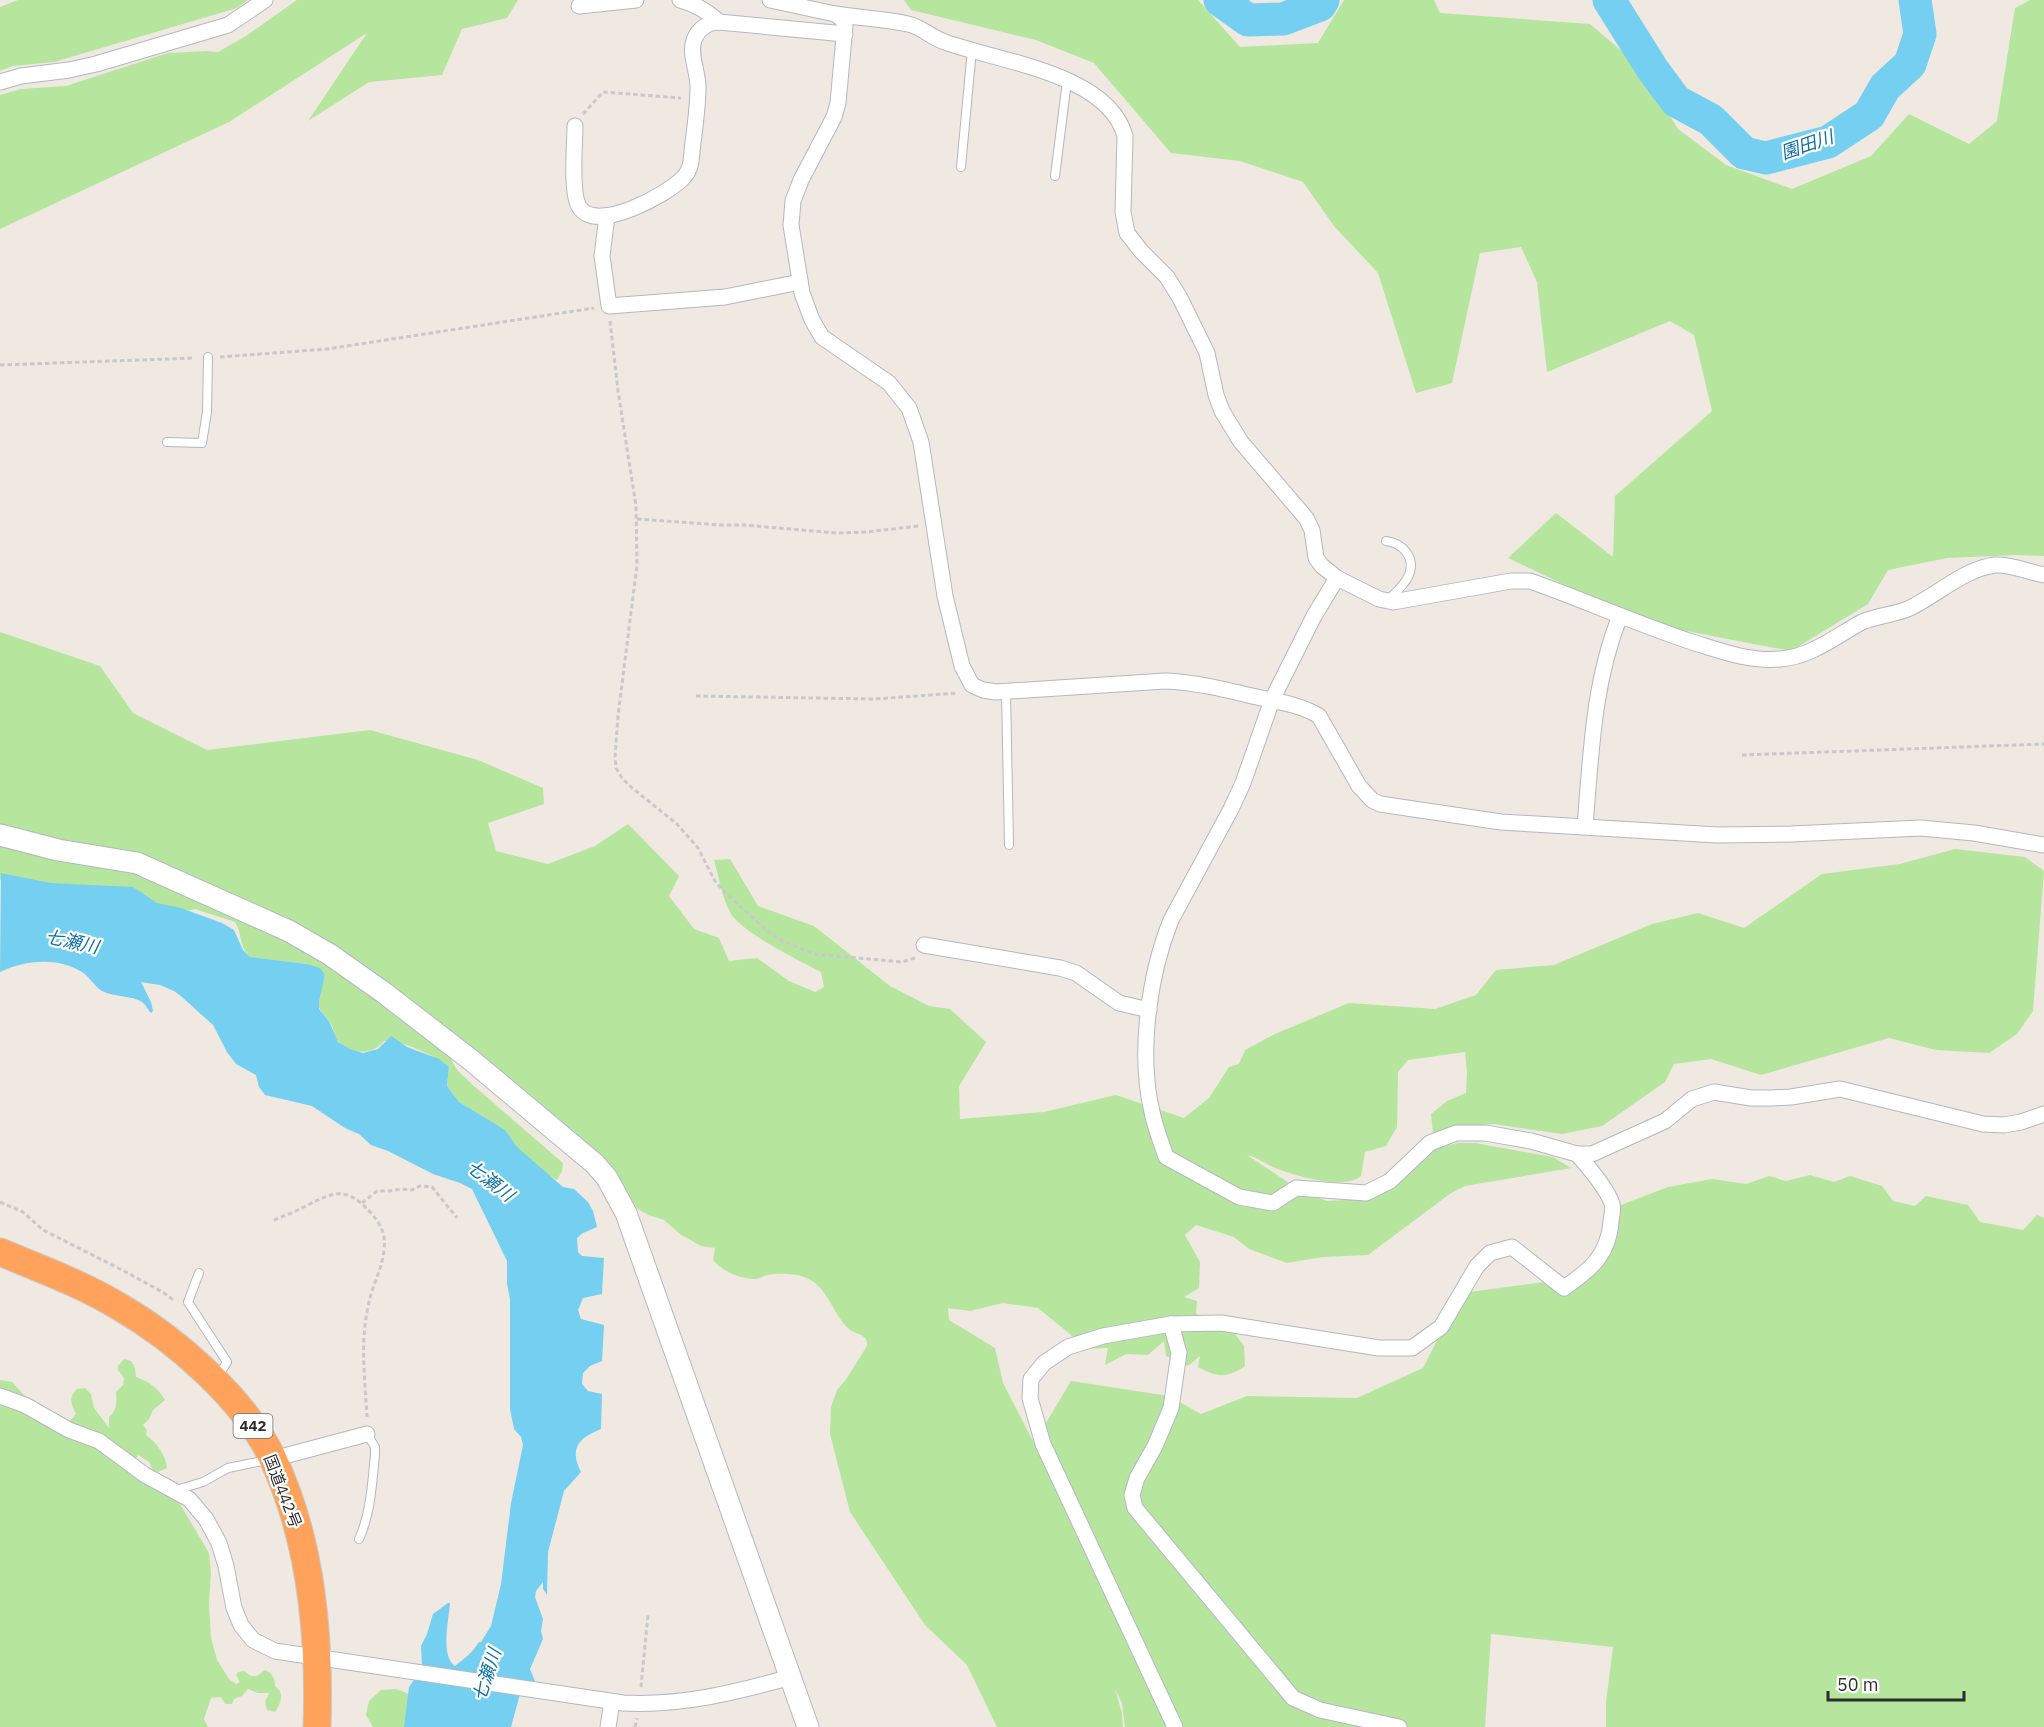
<svg xmlns="http://www.w3.org/2000/svg" width="2044" height="1727" font-family="'IBM Plex Sans','Noto Sans JP',sans-serif">
	<style>
		.green { fill: #b6e59e }
		.water { fill: #75cff0 }
		.lines { fill: none; stroke-linecap: round; stroke-linejoin: round }
		.river { stroke: #75cff0; stroke-width: 33 }
		.lane-casing { stroke: #b4b7c1; stroke-width: 10 }
		.street-casing { stroke: #b4b7c1; stroke-width: 17 }
		.secondary-casing { stroke: #b4b7c1; stroke-width: 23 }
		.highway-casing { stroke: #c9c9c9; stroke-width: 29 }
		.path { stroke: #c9c9c9; stroke-width: 3; stroke-dasharray: 4.5 3; stroke-linecap: butt }
		.lane { stroke: #fff; stroke-width: 8 }
		.street { stroke: #fff; stroke-width: 15 }
		.secondary { stroke: #fff; stroke-width: 21 }
		.highway { stroke: #ffa35c; stroke-width: 27 }
		.labels { text-anchor: middle; stroke-width: 4.5; stroke-linejoin: round; paint-order: stroke }
		.shield { fill: #fff; stroke: #6d6d6d; stroke-width: 1.5 }
		.shield-label { font-size: 15px; font-weight: bold; fill: #2e2e2e }
		.street-label { font-size: 16px; fill: #2e2e2e; stroke: #fff }
		.water-label { font-size: 18px; font-style: italic; fill: #0d6fa3; stroke: #fff }
	</style>
	<rect width="100%" height="100%" fill="#efe9e1"/>
	<!-- green -->
	<g class="green">
		<path d="M18 0H248L237 8 54 62 13 66 0 71V7Z"/>
		<path d="M297 0H518L507 18 462 29 442 75 369 82 308 121 367 33 229 122 0 229V95L21 89 66 86 168 53 207 51 218 52 246 36Z"/>
		<path d="M904 0H1198L1240 47 1318 43 1344 0H1434L1440 13 1590 24 1638 65 1678 129 1726 165 1792 189 1871 156 1909 114 1969 144 1997 121 2015 8 2030 0H2044V556L2016 555 1947 558 1888 570 1868 604 1791 651 1645 623 1508 558 1556 513 1613 557 1615 496 1712 411 1694 335 1670 321 1547 372 1537 282 1521 247 1480 253 1452 383 1416 393 1378 273 1334 226 1303 182 1240 161 1171 153 1094 63 1036 40 911 10Z"/>
		<path d="M0 632 100 666 133 713 207 750 370 730 478 760 543 788 544 804 488 823 496 851 548 864 595 846 628 824 679 876 669 896 694 929 719 938 729 961 757 958 789 981 815 992 824 987 821 972C801 962 742 932 731 914 722 898 719 878 714 860L730 859 758 906 814 926 890 986 929 1006 950 1009 986 1042 959 1086 960 1119 1044 1112 1116 1095 1184 1118 1209 1098 1229 1067 1239 1064 1245 1050 1275 1034 1349 1003 1435 1009 1476 995 1496 970 1554 965 1652 924 1698 913 1744 928 1822 874 1900 864 1955 849 2025 857 2044 871 2033 1011 2017 1034 1989 1053 1936 1050 1889 1038 1761 1075 1711 1059 1674 1064 1665 1082 1602 1126 1562 1134 1494 1124 1457 1127 1433 1133 1431 1114 1447 1101 1466 1093 1467 1072 1465 1052 1408 1060 1398 1072 1397 1127 1386 1146 1365 1152 1361 1176C1343 1191 1292 1175 1273 1167 1264 1163 1257 1157 1247 1155L1304 1193 1327 1201 1362 1199 1381 1194 1400 1180 1420 1160 1438 1148 1458 1143H1475L1553 1157 1571 1168 1465 1186 1451 1193 1368 1255 1323 1257 1287 1263 1249 1249 1234 1237 1196 1225 1185 1235 1200 1262 1199 1288 1184 1297 1197 1301 1196 1314 1229 1326 1244 1346 1245 1366C1226 1379 1217 1377 1198 1367L1200 1356 1188 1366 1166 1356 1164 1341 1148 1355 1126 1354 1105 1365 1108 1348 1082 1349 1070 1334 1038 1308 1003 1303 970 1311 948 1308 949 1320 995 1348 1003 1383 1034 1443 1071 1381 1169 1396 1201 1414 1247 1396 1357 1398 1423 1368 1461 1293 1561 1280 1601 1258 1621 1205 1668 1187 1712 1179 1746 1184 1769 1176 1786 1181 1810 1175 1834 1182 1850 1176 1882 1186 1893 1201 1915 1206 1926 1196 1968 1205 1980 1222 2023 1230 2037 1215 2044 1218V1727H1606V1702L1613 1647 1491 1634 1485 1727H1125L1122 1703 1115 1689 1122 1713 1123 1727H997L967 1665 925 1625 850 1512 830 1434 831 1407 837 1390 847 1378 867 1346C869 1334 856 1335 849 1329 832 1314 828 1285 804 1277 794 1273 778 1273 767 1275 763 1276 759 1279 754 1279 740 1279 722 1271 713 1260L715 1248 701 1246 680 1234 664 1220 648 1215 638 1209 625 1194 467 1065 451 1059 457 1070 474 1086 563 1163 562 1171 557 1180 523 1161 472 1110 459 1102 447 1086 449 1067C434 1055 402 1040 384 1041 373 1055 354 1055 340 1043 334 1038 334 1028 330 1022 327 1017 321 1013 319 1007 317 998 323 984 325 975L307 964 250 957C238 944 243 935 235 922L195 909 168 915 0 880Z"/>
		<path d="M124 1359 131 1361 135 1368 136 1377C150 1382 158 1388 165 1400L153 1410 149 1419 143 1425 147 1430 146 1435C156 1442 166 1455 167 1468L158 1472 153 1470 149 1462 138 1455 135 1460 143 1479 180 1504 209 1553 211 1573 209 1603 211 1638 217 1660 229 1679 236 1684 240 1682 236 1675 238 1672 244 1671 251 1676H257L265 1670C272 1673 275 1678 275 1686 285 1693 281 1703 275 1712L267 1710 265 1702 269 1693H258L248 1689 242 1696 234 1699 232 1704H225L221 1697 211 1698 204 1719 208 1727H0V1380L12 1382 31 1403 70 1421 76 1414C71 1403 68 1398 77 1389L85 1388 91 1394 94 1408 109 1428V1417C117 1411 117 1402 116 1392L123 1385 124 1378 118 1370V1366Z"/>
		<path d="M396 1689 412 1695 408 1727H373L366 1715 369 1701 381 1690Z"/>
	</g>
	<!-- water -->
	<path class="water" d="M1 873 50 883 133 887 157 903 181 908 222 923 234 930 243 950 250 957 307 964 320 968 325 975 319 1001V1009L329 1021 338 1042 350 1049 363 1053 378 1049 391 1036 407 1047 439 1059 449 1067 447 1086 459 1102 505 1130 517 1147 563 1187 574 1189 588 1202 593 1211 597 1227 583 1233 577 1238 578 1252 582 1256 604 1258 602 1294 583 1298 578 1310 581 1319 604 1325 602 1361 590 1366 583 1373 582 1384 588 1391 602 1394 601 1429C578 1438 569 1449 581 1472L564 1491 548 1552 547 1595 543 1589V1582L536 1591 535 1597 543 1619 541 1631 543 1639 530 1669 535 1681 523 1683 511 1727H404L409 1687 422 1668 421 1646 427 1634 433 1614 448 1603H450C449 1619 440 1656 455 1666 464 1659 473 1652 479 1642H481L491 1626 501 1584 511 1503 523 1445 521 1437 514 1429 510 1409V1299L507 1284V1261L472 1189 460 1183 433 1174 388 1151 371 1145 359 1134 345 1128 312 1106 265 1095 259 1087 256 1075 236 1064 227 1052 213 1025 182 997 174 991 160 985 141 982 151 1002 153 1011 151 1013C148 1010 146 1005 142 1002 134 996 114 997 102 991 94 986 89 976 82 972 57 957 25 960 0 972Z"/>
	<g class="lines">
		<!-- river -->
		<g class="river">
			<path d="M1220 0 1248 20 1283 19 1320 5 1323 0"/>
			<path d="M1609 0 1653 70 1676 101 1711 120 1744 153 1766 158 1828 142 1869 115 1885 87 1910 64 1920 34 1915 0"/>
		</g>
		<!-- lane casing -->
		<g class="lane-casing">
			<g id="lane">
				<path d="M961 167 972 49"/>
				<path d="M1055 176 1067 81"/>
				<path d="M167 442 202 443 207 412 208 357"/>
				<path d="M1386 541C1402 543 1416 557 1409 575 1405 585 1395 593 1387 601"/>
				<path d="M1006 692 1009 845"/>
				<path d="M199 1273 188 1302 227 1362 218 1377"/>
				<path d="M176 1490 203 1482 228 1468 267 1460"/>
				<path d="M359 1539C371 1513 372 1483 375 1455V1447L367 1434"/>
			</g>
		</g>
		<!-- street casing -->
		<g class="street-casing">
			<g id="street">
				<path d="M680 0C696 4 707 11 719 22"/>
				<path d="M770 0 835 14 842 19 845 26 838 103 834 117 801 180 793 201 791 225 802 293 812 320 822 337 889 383 909 408 921 442 945 596 962 666 972 685 983 690 996 692 1165 681C1194 682 1223 689 1252 696 1274 701 1300 704 1319 716L1359 786 1372 800 1380 804 1501 822 1717 835 1791 834 1921 828 1974 833 2044 845"/>
				<path d="M579 6 636 0"/>
				<path d="M835 14C859 18 885 19 908 24 922 27 932 38 945 42 996 61 1108 73 1125 136L1123 212 1127 233 1141 251 1167 277 1180 298 1207 353 1216 395 1222 411 1241 442 1306 518 1312 530 1316 558 1322 566 1337 578 1379 599 1393 602 1511 581H1530C1584 600 1637 624 1692 642 1721 651 1750 662 1780 659 1811 657 1836 636 1862 622 1878 615 1895 615 1910 608 1937 595 1964 569 1995 565 2011 564 2028 572 2044 575"/>
				<path d="M0 82 21 76 69 70 96 64 228 25 265 0"/>
				<path d="M575 126C575 144 570 195 580 208 598 233 668 194 683 178 688 173 690 168 691 162 693 137 698 112 698 87 698 71 689 55 694 40 698 29 708 22 719 22L845 34"/>
				<path d="M607 216 602 256 609 306 725 297 800 282"/>
				<path d="M1337 578 1314 616 1272 700 1243 783 1231 809 1171 920C1149 975 1138 1053 1152 1112 1155 1127 1161 1142 1166 1157L1239 1197 1273 1203 1296 1188 1366 1193 1390 1181 1430 1143 1456 1133H1485L1531 1141 1577 1154H1592L1665 1121 1692 1099 1714 1092 1751 1098H1772L1791 1097 1840 1089 1983 1124 2004 1125 2021 1122 2044 1114"/>
				<path d="M1585 826C1591 755 1593 683 1620 616"/>
				<path d="M924 945 1060 968 1076 973 1119 1003 1149 1010"/>
				<path d="M1171 1324 1179 1353 1171 1408 1155 1446 1137 1478 1132 1495 1135 1508 1293 1698 1320 1710 1399 1727"/>
				<path d="M0 1396 25 1405 69 1430 99 1441 145 1475 189 1499 206 1519 219 1543 226 1566 234 1608 241 1625 253 1640 275 1651 623 1703C681 1706 734 1693 791 1677"/>
				<path d="M273 1459 367 1434"/>
				<path d="M608 1727 612 1702"/>
				<path d="M1175 1727 1043 1444 1030 1398 1031 1379 1044 1363 1068 1347 1103 1336 1171 1324 1221 1323 1379 1348H1412L1441 1327 1477 1266 1490 1253 1512 1247 1564 1288C1590 1270 1608 1256 1611 1222 1611 1217 1614 1209 1612 1204 1608 1190 1587 1165 1577 1154"/>
			</g>
		</g>
		<!-- secondary casing -->
		<g class="secondary-casing">
			<path id="secondary" d="M0 835 58 850 137 863 289 931 329 954 383 992 471 1060 595 1164 607 1178 626 1213 808 1727"/>
		</g>
		<!-- highway casing -->
		<g class="highway-casing">
			<path id="highway" d="M0 1252C41 1269 82 1284 120 1307 177 1340 245 1400 273 1459 312 1542 320 1637 317 1727"/>
		</g>
		<!-- path -->
		<g class="path">
			<path d="M583 114 603 92 681 98"/>
			<path d="M610 321 618 391 636 506 637 565 618 716 615 757 616 768 622 778 631 787 677 824 698 848 716 883 737 904 775 937 813 954 902 962 915 958"/>
			<path d="M220 357 327 349 594 308"/>
			<path d="M0 365 195 358"/>
			<path d="M637 519 720 525H744L836 533 866 532 919 526"/>
			<path d="M696 696 875 699 958 693"/>
			<path d="M1742 755 2044 744"/>
			<path d="M0 1202 23 1212 43 1230 126 1272 164 1293 175 1301"/>
			<path d="M362 1203 377 1191H389L401 1189 412 1190 420 1186 432 1187 457 1218"/>
			<path d="M274 1220C284 1216 294 1212 304 1207 333 1192 346 1185 371 1213 381 1224 386 1235 384 1250 382 1270 371 1288 368 1307 360 1343 365 1381 367 1417"/>
			<path d="M641 1687 648 1614"/>
			<path d="M635 1727 637 1718"/>
		</g>
		<!-- lane -->
		<use href="#lane" class="lane"/>
		<!-- street -->
		<use href="#street" class="street"/>
		<!-- secondary -->
		<use href="#secondary" class="secondary"/>
		<!-- highway -->
		<use href="#highway" class="highway"/>
	</g>
	<g class="labels">
		<!-- shield labels -->
		<rect class="shield" x="233.5" y="1414" width="39" height="24" rx="4.5"/>
		<g class="shield-label">
			<text x="253" y="1431">442</text>
		</g>
		<!-- street labels -->
		<g class="street-label">
			<text transform="translate(283 1491) rotate(69)" y="6">国道442号</text>
		</g>
		<!-- water labels -->
		<g class="water-label">
			<text transform="translate(1807 145) rotate(-19)" y="6">園田川</text>
			<text transform="translate(72 942) rotate(12)" y="6">七瀬川</text>
			<text transform="translate(490 1181) rotate(38)" y="6">七瀬川</text>
			<text transform="translate(487 1675) rotate(-72)" y="6">七瀬川</text>
		</g>
	</g>
	<!-- scale -->
	<path d="M1828 1691v9h136v-9" fill="none" stroke="#2e2e2e" stroke-width="3"/>
	<text x="1837" y="1691" font-size="18" fill="#2e2e2e" stroke="#ffffff" stroke-width="4.5" paint-order="stroke">50 m</text>
</svg>
